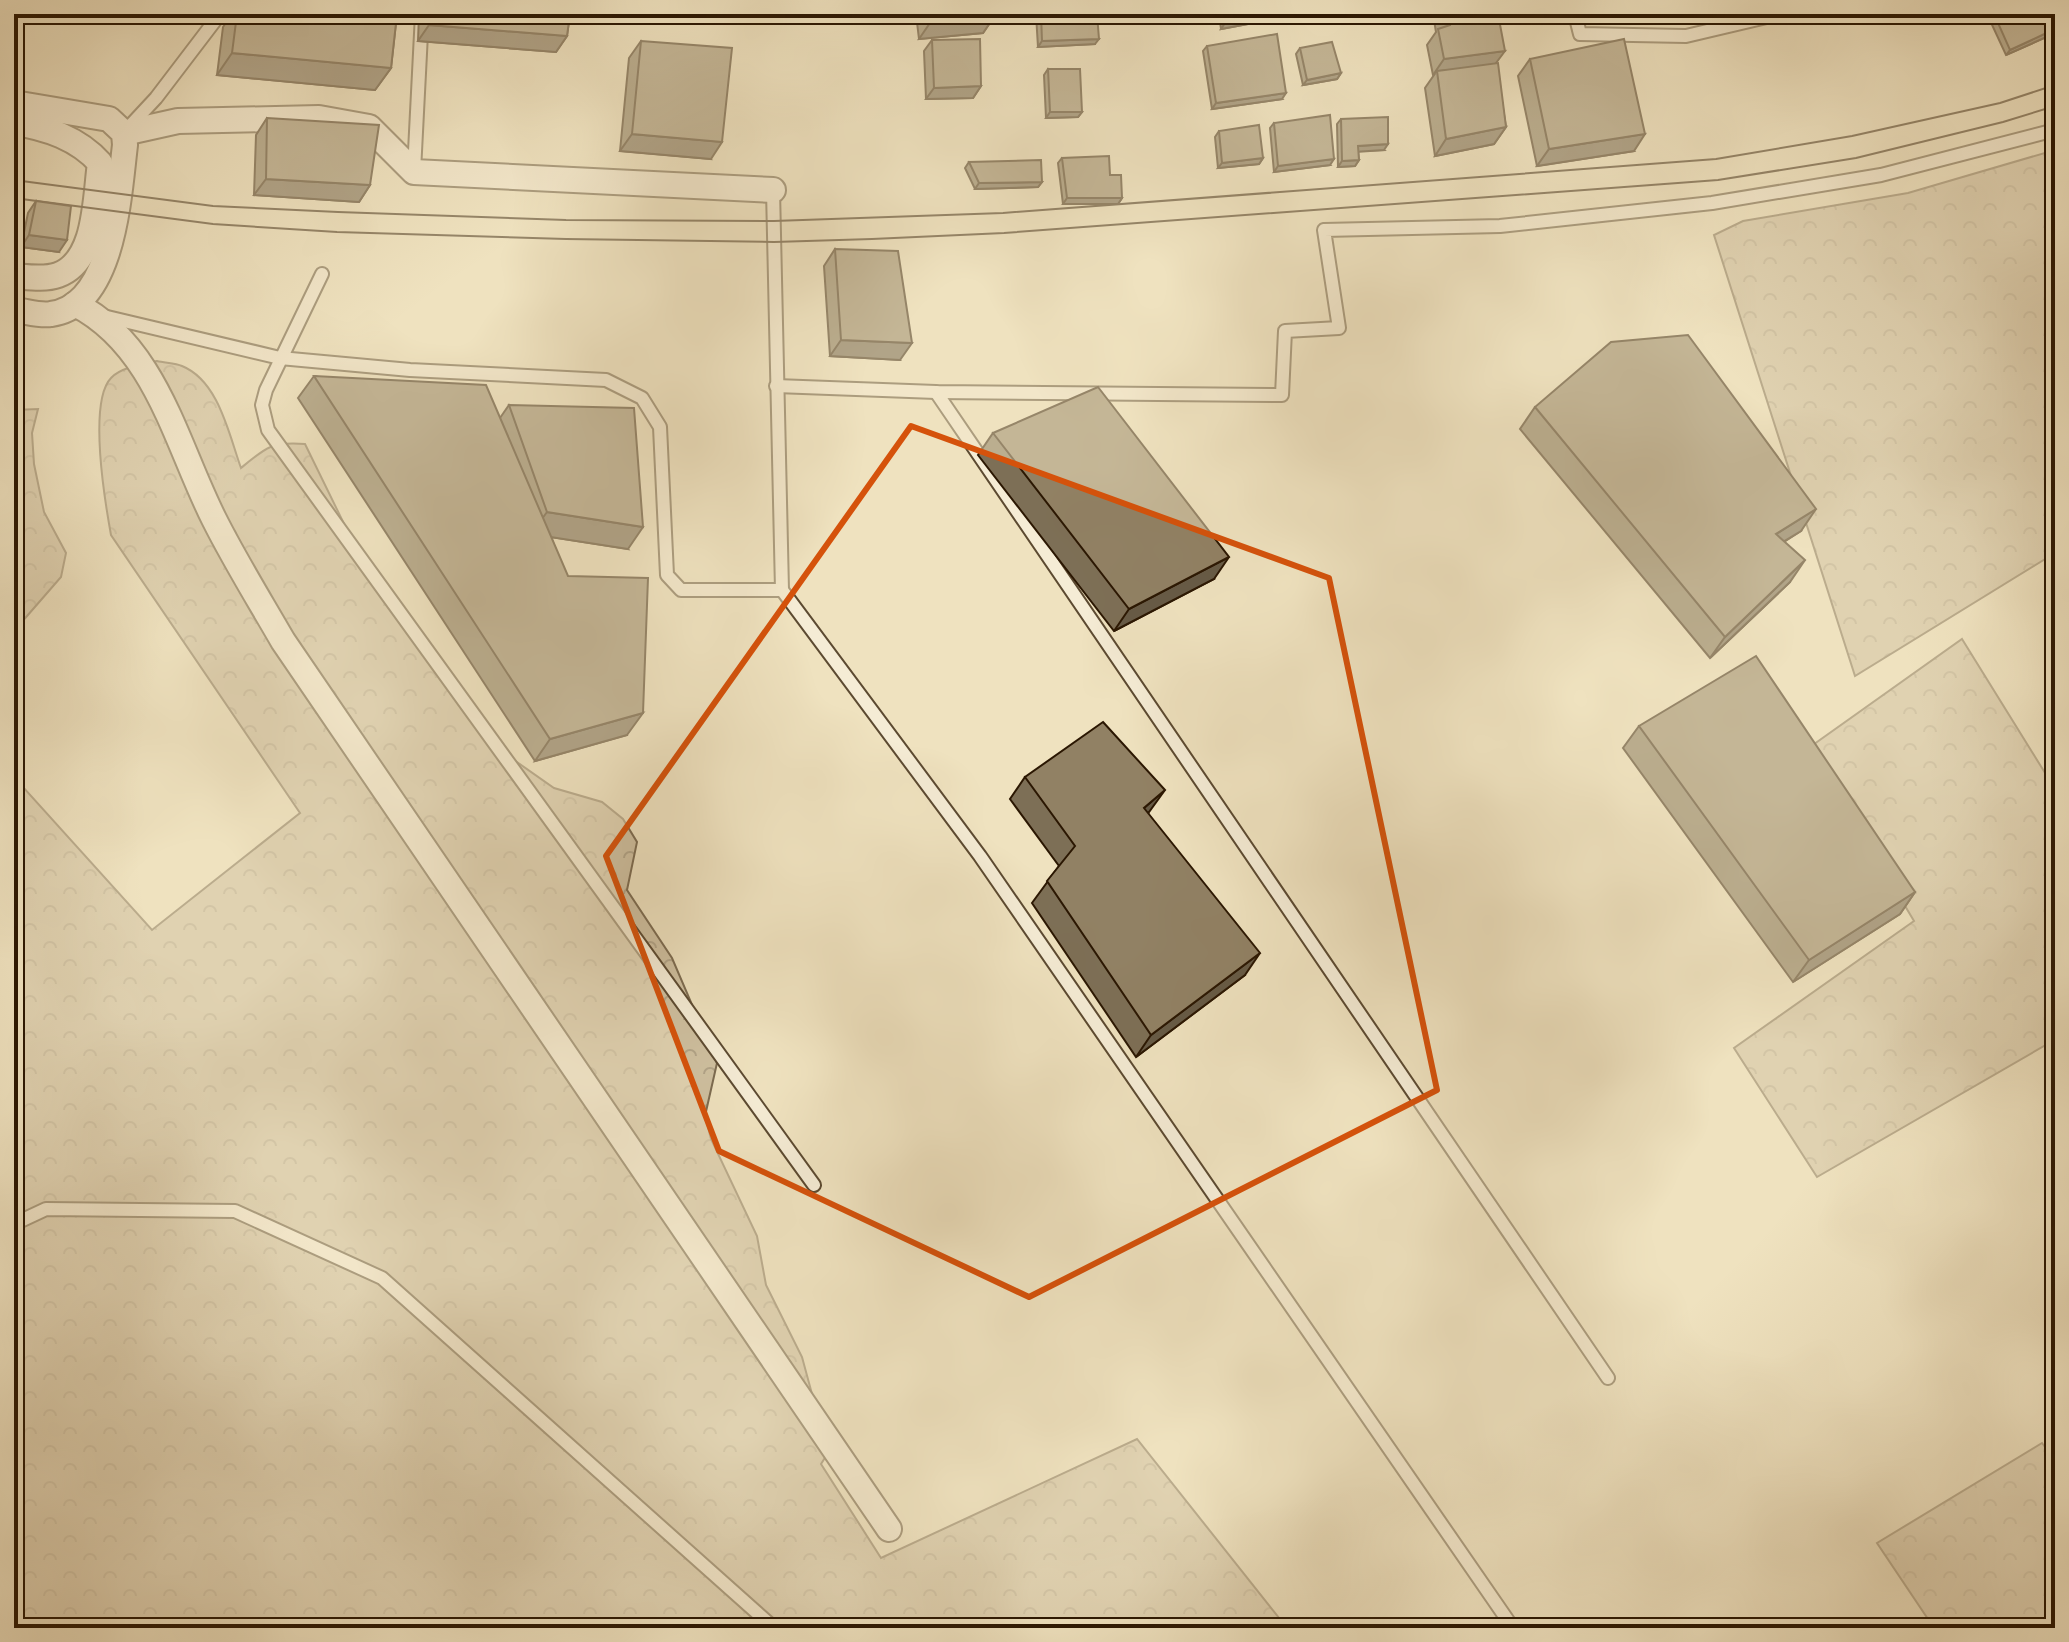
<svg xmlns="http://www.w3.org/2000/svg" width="2069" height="1642" font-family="'IM FELL DW Pica',serif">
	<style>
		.forest { fill: url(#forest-crowns); stroke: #7c6b50; stroke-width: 2 }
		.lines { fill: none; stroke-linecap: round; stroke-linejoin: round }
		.lane-casing { stroke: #5c4a31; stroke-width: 16 }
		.street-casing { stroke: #5c4a31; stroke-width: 28 }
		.lane { stroke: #f5ecd5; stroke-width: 12 }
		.street { stroke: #f5ecd5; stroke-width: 24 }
		.tram { stroke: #2b1702; stroke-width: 2 }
		.wall { fill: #7d6f56; stroke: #2b1702; stroke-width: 2 }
		.shaded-wall { fill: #665a46; stroke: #2b1702; stroke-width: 2 }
		.building { fill: #918164; stroke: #2b1702; stroke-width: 2 }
		.marked { fill: none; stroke: #d5520b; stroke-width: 6; stroke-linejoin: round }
	</style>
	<defs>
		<pattern id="forest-crowns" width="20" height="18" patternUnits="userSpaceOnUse" patternTransform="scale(2)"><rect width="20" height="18" fill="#cebf9f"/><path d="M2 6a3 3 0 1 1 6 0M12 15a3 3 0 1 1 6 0" fill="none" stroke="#b1a387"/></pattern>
	</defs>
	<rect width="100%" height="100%" fill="#efe2bf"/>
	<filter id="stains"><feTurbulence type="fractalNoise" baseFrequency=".0025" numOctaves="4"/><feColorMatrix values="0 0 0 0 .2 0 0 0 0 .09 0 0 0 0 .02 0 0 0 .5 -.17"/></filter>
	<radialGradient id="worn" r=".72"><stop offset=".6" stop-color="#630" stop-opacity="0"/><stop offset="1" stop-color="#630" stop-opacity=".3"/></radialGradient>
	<!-- forest -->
	<g class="forest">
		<path d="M2055 150V553L1855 676 1714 235 1743 221 1908 193Z"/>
		<path d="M157 361C165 363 175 363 182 366 219 381 229 435 241 468 265 448 272 441 305 444L350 536 514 760 554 788 602 802 623 819 637 842 627 890 672 958 717 1063 705 1116 711 1139 757 1236 766 1285 802 1357 828 1453 821 1464 881 1558 1137 1439 1287 1628H14V777L152 930 300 813 111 535C105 502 88 402 111 378 121 367 144 364 157 361Z"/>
		<path d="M38 409 32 433 34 464 44 512 66 553 61 577 14 631V410Z"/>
		<path d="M1962 639 2055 789V1045L2051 1042 1817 1177 1734 1048 1914 921 1810 747Z"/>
		<path d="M2042 1443 2055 1460V1628H1934L1877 1543Z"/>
	</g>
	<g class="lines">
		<!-- lane casing -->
		<g class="lane-casing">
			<g id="lane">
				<path d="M1575 14 1580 34 1686 36 1779 14"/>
				<path d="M129 127 156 98 220 14"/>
				<path d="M414 171 422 14"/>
				<path d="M773 190 782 590"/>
				<path d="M322 274 266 390 262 405 268 430 814 1185"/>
				<path d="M103 316 280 358 410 370 606 380 642 398 660 427 667 575 681 590H782L980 856 1513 1628"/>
				<path d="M776 386 936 392 1282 395 1285 331 1339 328 1324 230 1500 226 1712 203 1881 175 2055 130"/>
				<path d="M936 392 1608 1378"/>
				<path d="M14 1224 46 1209 235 1211 382 1278 774 1628"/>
			</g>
		</g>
		<!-- street casing -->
		<g class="street-casing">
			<g id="street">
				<path d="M14 103 109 119 124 133 125 145C119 194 114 306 51 314 40 316 25 311 14 310"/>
				<path d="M14 123C46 127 79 139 100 163 95 197 97 261 58 275 44 280 28 277 14 276"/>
				<path d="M124 133 178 121 319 118 369 127 414 172 773 190"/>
				<path d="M75 304C156 345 176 444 214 519 235 561 260 601 283 641L889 1529"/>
			</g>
		</g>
		<!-- lane -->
		<use href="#lane" class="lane"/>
		<!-- street -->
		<use href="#street" class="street"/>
		<!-- tram -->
		<g class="tram">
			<path d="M14 180 213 206 338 212 566 220 774 221 1003 213 1716 159 1852 136 2000 103 2055 85"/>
			<path d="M14 198 213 224 337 232 566 239 774 242 872 239 1004 233 1718 180 1856 158 2003 122 2055 106"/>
		</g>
	</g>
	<!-- wall -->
	<g class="wall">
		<path d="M232 14H397L391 68 375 90 217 75 223 27Z"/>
		<path d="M419 14H570L567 36 556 52 418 41Z"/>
		<path d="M916 14H994V17L983 33 919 39Z"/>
		<path d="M1036 14H1097L1095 44 1038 47Z"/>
		<path d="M1219 14H1302L1221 29Z"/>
		<path d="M1433 14H1498L1496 63 1506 127 1494 144 1435 156 1425 88 1434 75H1433L1427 45 1436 32Z"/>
		<path d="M1987 14H2048L2051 35 2006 55Z"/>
		<path d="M932 40 981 86 973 98 926 99 924 51Z"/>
		<path d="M641 41 711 159 620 151 629 58Z"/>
		<path d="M1207 46 1282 99 1212 109 1203 51Z"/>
		<path d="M1300 48 1341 73 1337 79 1303 85 1296 54Z"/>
		<path d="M1530 59 1634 151 1537 166 1518 76Z"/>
		<path d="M1048 69 1082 112 1078 117 1046 118 1044 75Z"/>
		<path d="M267 118 370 185 359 202 254 195 256 135Z"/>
		<path d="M1341 119 1384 150 1358 151 1359 160 1355 166 1338 167 1337 124Z"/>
		<path d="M1274 123 1330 165 1274 172 1270 128Z"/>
		<path d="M1219 131 1263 158 1259 164 1218 168 1215 137Z"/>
		<path d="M1062 158 1110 175 1122 198 1118 204H1063L1058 163Z"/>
		<path d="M969 162 1042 182 1038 187 975 189 965 168Z"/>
		<path d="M36 201 59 252 21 247 28 213Z"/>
		<path d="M835 249 900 360 830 356 824 266Z"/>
		<path d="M314 376 500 418 509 405 628 549 551 537 627 735 535 761 298 398Z"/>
		<path d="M1535 407 1801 531 1784 542 1790 582 1710 658 1520 429Z"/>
		<path d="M993 433 1214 579 1114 631 978 455Z"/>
		<path d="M1639 726 1915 892 1900 914 1793 982 1623 748Z"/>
		<path d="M1025 777 1148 813 1245 975 1136 1057 1032 903 1059 866 1010 799Z"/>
	</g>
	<!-- shaded-wall -->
	<g class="shaded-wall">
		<path d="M1276 14H1302L1221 29 1225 23Z"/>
		<path d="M994 17 983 33 919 39 930 23Z"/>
		<path d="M429 25 567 36 556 52 418 41Z"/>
		<path d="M2055 29 2051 35 2006 55 2010 50Z"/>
		<path d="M1099 39 1095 44 1038 47 1042 41Z"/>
		<path d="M1505 51 1493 67 1437 71 1433 75 1444 59Z"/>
		<path d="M232 53 391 68 375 90 217 75Z"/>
		<path d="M1341 73 1337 79 1303 85 1307 80Z"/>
		<path d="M981 86 973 98 926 99 934 88Z"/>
		<path d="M1286 93 1282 99 1212 109 1216 103Z"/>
		<path d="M1050 112H1082L1078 117 1046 118Z"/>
		<path d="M1506 127 1494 144 1435 156 1446 139Z"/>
		<path d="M632 134 722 142 711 159 620 151Z"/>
		<path d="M1645 134 1634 151 1537 166 1549 149Z"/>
		<path d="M1388 144 1384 150 1354 152 1358 146Z"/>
		<path d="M1263 158 1259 164 1218 168 1222 163Z"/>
		<path d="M1334 159 1330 165 1274 172 1278 166Z"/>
		<path d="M1359 160 1355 166 1338 167 1342 161Z"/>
		<path d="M266 179 370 185 359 202 254 195Z"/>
		<path d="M1042 182 1038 187 975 189 979 183Z"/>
		<path d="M1067 198H1122L1118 204H1063Z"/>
		<path d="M29 235 67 240 59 252 21 247Z"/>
		<path d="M841 340 912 343 900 360 830 356Z"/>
		<path d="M1816 509 1801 531 1760 556 1776 534Z"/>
		<path d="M547 512 643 527 628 549 531 534Z"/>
		<path d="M1229 557 1214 579 1114 631 1129 609Z"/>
		<path d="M1805 560 1790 582 1710 658 1725 637Z"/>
		<path d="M643 713 627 735 535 761 550 739Z"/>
		<path d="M1165 790 1149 812 1129 830 1144 808Z"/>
		<path d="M1915 892 1900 914 1793 982 1809 960Z"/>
		<path d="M1260 953 1245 975 1136 1057 1151 1035Z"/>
	</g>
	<!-- building -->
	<g class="building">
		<path d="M237 14H397L391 68 232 53Z"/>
		<path d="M430 14H570L567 36 429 25Z"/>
		<path d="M930 14H994V17L930 23Z"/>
		<path d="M1041 14H1097L1099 39 1042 41Z"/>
		<path d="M1224 14H1276L1225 23Z"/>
		<path d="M1448 14H1498L1505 51 1444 59 1438 29 1450 25Z"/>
		<path d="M1994 14H2048L2055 29 2010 50Z"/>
		<path d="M1277 34 1286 93 1216 103 1207 46Z"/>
		<path d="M980 39 981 86 934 88 932 40Z"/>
		<path d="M1624 39 1645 134 1549 149 1530 59Z"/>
		<path d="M641 41 732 48 722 142 632 134Z"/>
		<path d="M1332 42 1341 73 1307 80 1300 48Z"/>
		<path d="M1498 63 1506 127 1446 139 1437 71Z"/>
		<path d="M1048 69H1080L1082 112H1050Z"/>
		<path d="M1330 115 1334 159 1278 166 1274 123Z"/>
		<path d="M1388 117V144L1358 146 1359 160 1342 161 1341 119Z"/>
		<path d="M267 118 379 125 370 185 266 179Z"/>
		<path d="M1259 125 1263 158 1222 163 1219 131Z"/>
		<path d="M1109 156 1110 175H1121L1122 198H1067L1062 158Z"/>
		<path d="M1041 160 1042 182 979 183 969 162Z"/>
		<path d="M36 201 71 206 67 240 29 235Z"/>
		<path d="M835 249 898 251 912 343 841 340Z"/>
		<path d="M1688 335 1816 509 1776 534 1805 560 1725 637 1535 407 1611 342Z"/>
		<path d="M314 376 486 385 568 576 648 578 643 713 550 739Z"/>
		<path d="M1098 387 1229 557 1129 609 993 433Z"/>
		<path d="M509 405 634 408 643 527 547 512Z"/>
		<path d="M1756 656 1915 892 1809 960 1639 726Z"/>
		<path d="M1103 722 1165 790 1144 808 1260 953 1151 1035 1047 881 1075 846 1025 777Z"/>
	</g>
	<!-- marked area -->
	<path d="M0 0H2069V1642H0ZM911 426 1329 578 1437 1090 1029 1297 719 1151 606 856Z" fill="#efe2bf" fill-opacity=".55" fill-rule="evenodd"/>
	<path class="marked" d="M911 426 1329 578 1437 1090 1029 1297 719 1151 606 856Z"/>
	<!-- margin -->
	<rect width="2069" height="1642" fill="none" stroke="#efe2bf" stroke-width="48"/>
	<rect x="16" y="16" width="2037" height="1610" fill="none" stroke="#2b1702" stroke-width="4"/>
	<rect x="24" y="24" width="2021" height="1594" fill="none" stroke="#2b1702" stroke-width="2"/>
	<rect width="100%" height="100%" filter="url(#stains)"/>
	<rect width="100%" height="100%" fill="url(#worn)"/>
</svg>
